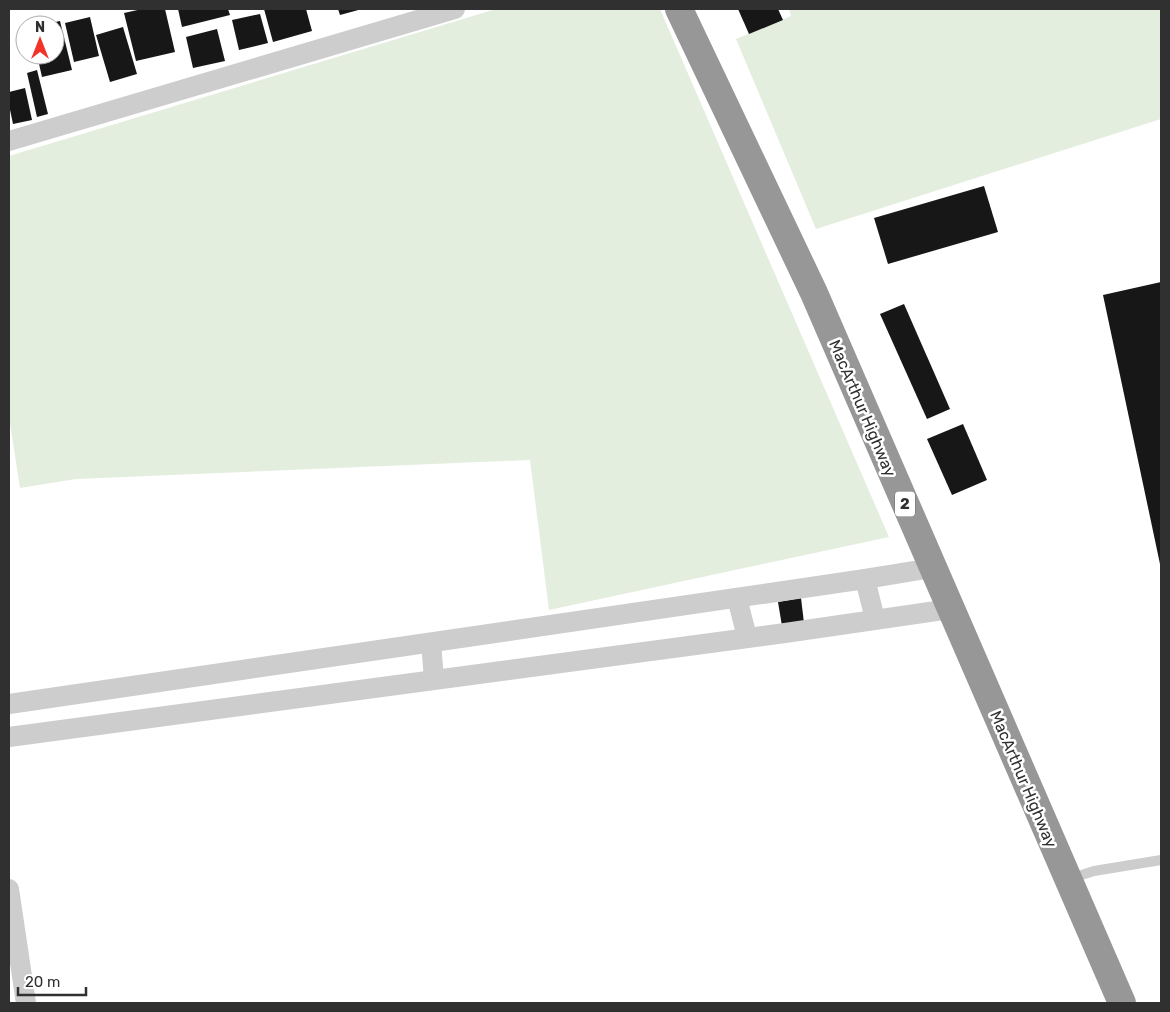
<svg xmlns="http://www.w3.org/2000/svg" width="1170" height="1012" font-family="Rubik,sans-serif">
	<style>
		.green { fill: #e4eede }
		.building { fill: #171717 }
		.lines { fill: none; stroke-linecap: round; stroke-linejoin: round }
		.lane { stroke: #cdcdcd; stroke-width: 10 }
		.street { stroke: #cdcdcd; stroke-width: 20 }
		.highway { stroke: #979797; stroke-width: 28 }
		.labels { text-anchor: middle; stroke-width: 5; stroke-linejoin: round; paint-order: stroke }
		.shield { fill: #fff; stroke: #6e6e6e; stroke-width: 1 }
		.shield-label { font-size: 15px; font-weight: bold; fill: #303030 }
		.street-label { font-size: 16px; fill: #303030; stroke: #fff }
	</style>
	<rect width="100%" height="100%" fill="#fff"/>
	<!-- green -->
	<g class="green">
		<path d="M496 9H660L889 537 549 610 530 460 76 479 20 488 9 417V156Z"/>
		<path d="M789 9H1161V119L816 229 736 39 791 16Z"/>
	</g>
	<!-- building -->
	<g class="building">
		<path d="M142 9H165L175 52 136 61 124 13Z"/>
		<path d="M178 9H228L230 15 182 27Z"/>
		<path d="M264 9H306L312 31 273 42Z"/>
		<path d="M338 9H362L340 15Z"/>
		<path d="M738 9H778L783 20 749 34Z"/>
		<path d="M260 14 268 43 239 50 232 20Z"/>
		<path d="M90 17 99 56 74 62 65 23Z"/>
		<path d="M60 21 72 70 42 77 37 55H55V25L46 24Z"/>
		<path d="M123 27 137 74 110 82 96 35Z"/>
		<path d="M217 29 225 61 193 68 186 37Z"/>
		<path d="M37 70 48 114 37 117 27 73Z"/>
		<path d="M25 88 32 120 13 124 9 105V92Z"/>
		<path d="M984 186 998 232 888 264 874 218Z"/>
		<path d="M1161 282V564H1160L1103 295Z"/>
		<path d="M904 304 950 409 927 419 880 314Z"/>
		<path d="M963 424 987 480 952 495 927 439Z"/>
		<path d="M801 598 804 623 782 626 778 602Z"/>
	</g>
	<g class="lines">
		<!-- lane -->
		<path class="lane" d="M1069 879 1094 871 1161 860"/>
		<!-- street -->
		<g class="street">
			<path d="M9 141 455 9"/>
			<path d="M865 579 875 619"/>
			<path d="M737 598 747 637"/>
			<path d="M431 643 434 679"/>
			<path d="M9 704 865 579 932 568"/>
			<path d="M9 737 785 633 950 609"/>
			<path d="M9 889 26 1003"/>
		</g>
		<!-- highway -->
		<path class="highway" d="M679 9 814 293 1122 1003"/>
	</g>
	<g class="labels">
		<!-- shield labels -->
		<rect class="shield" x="895" y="491.5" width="20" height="25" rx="4"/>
		<g class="shield-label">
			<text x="905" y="509">2</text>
		</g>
		<!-- street labels -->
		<g class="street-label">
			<text transform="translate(863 408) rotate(67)" y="6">MacArthur Highway</text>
			<text transform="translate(1024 779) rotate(67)" y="6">MacArthur Highway</text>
		</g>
	</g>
	<!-- border -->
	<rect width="1170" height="1012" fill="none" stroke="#303030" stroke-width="20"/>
	<!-- north arrow -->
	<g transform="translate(40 40)"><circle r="24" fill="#ffffff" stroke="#acacac"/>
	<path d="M0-4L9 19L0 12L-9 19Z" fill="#f13329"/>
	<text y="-8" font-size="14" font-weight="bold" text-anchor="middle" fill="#303030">N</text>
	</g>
	<!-- scale -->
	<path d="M18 987v8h68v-8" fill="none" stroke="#303030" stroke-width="2.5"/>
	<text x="25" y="987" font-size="15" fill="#303030" stroke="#ffffff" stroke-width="4" paint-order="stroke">20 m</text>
</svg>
